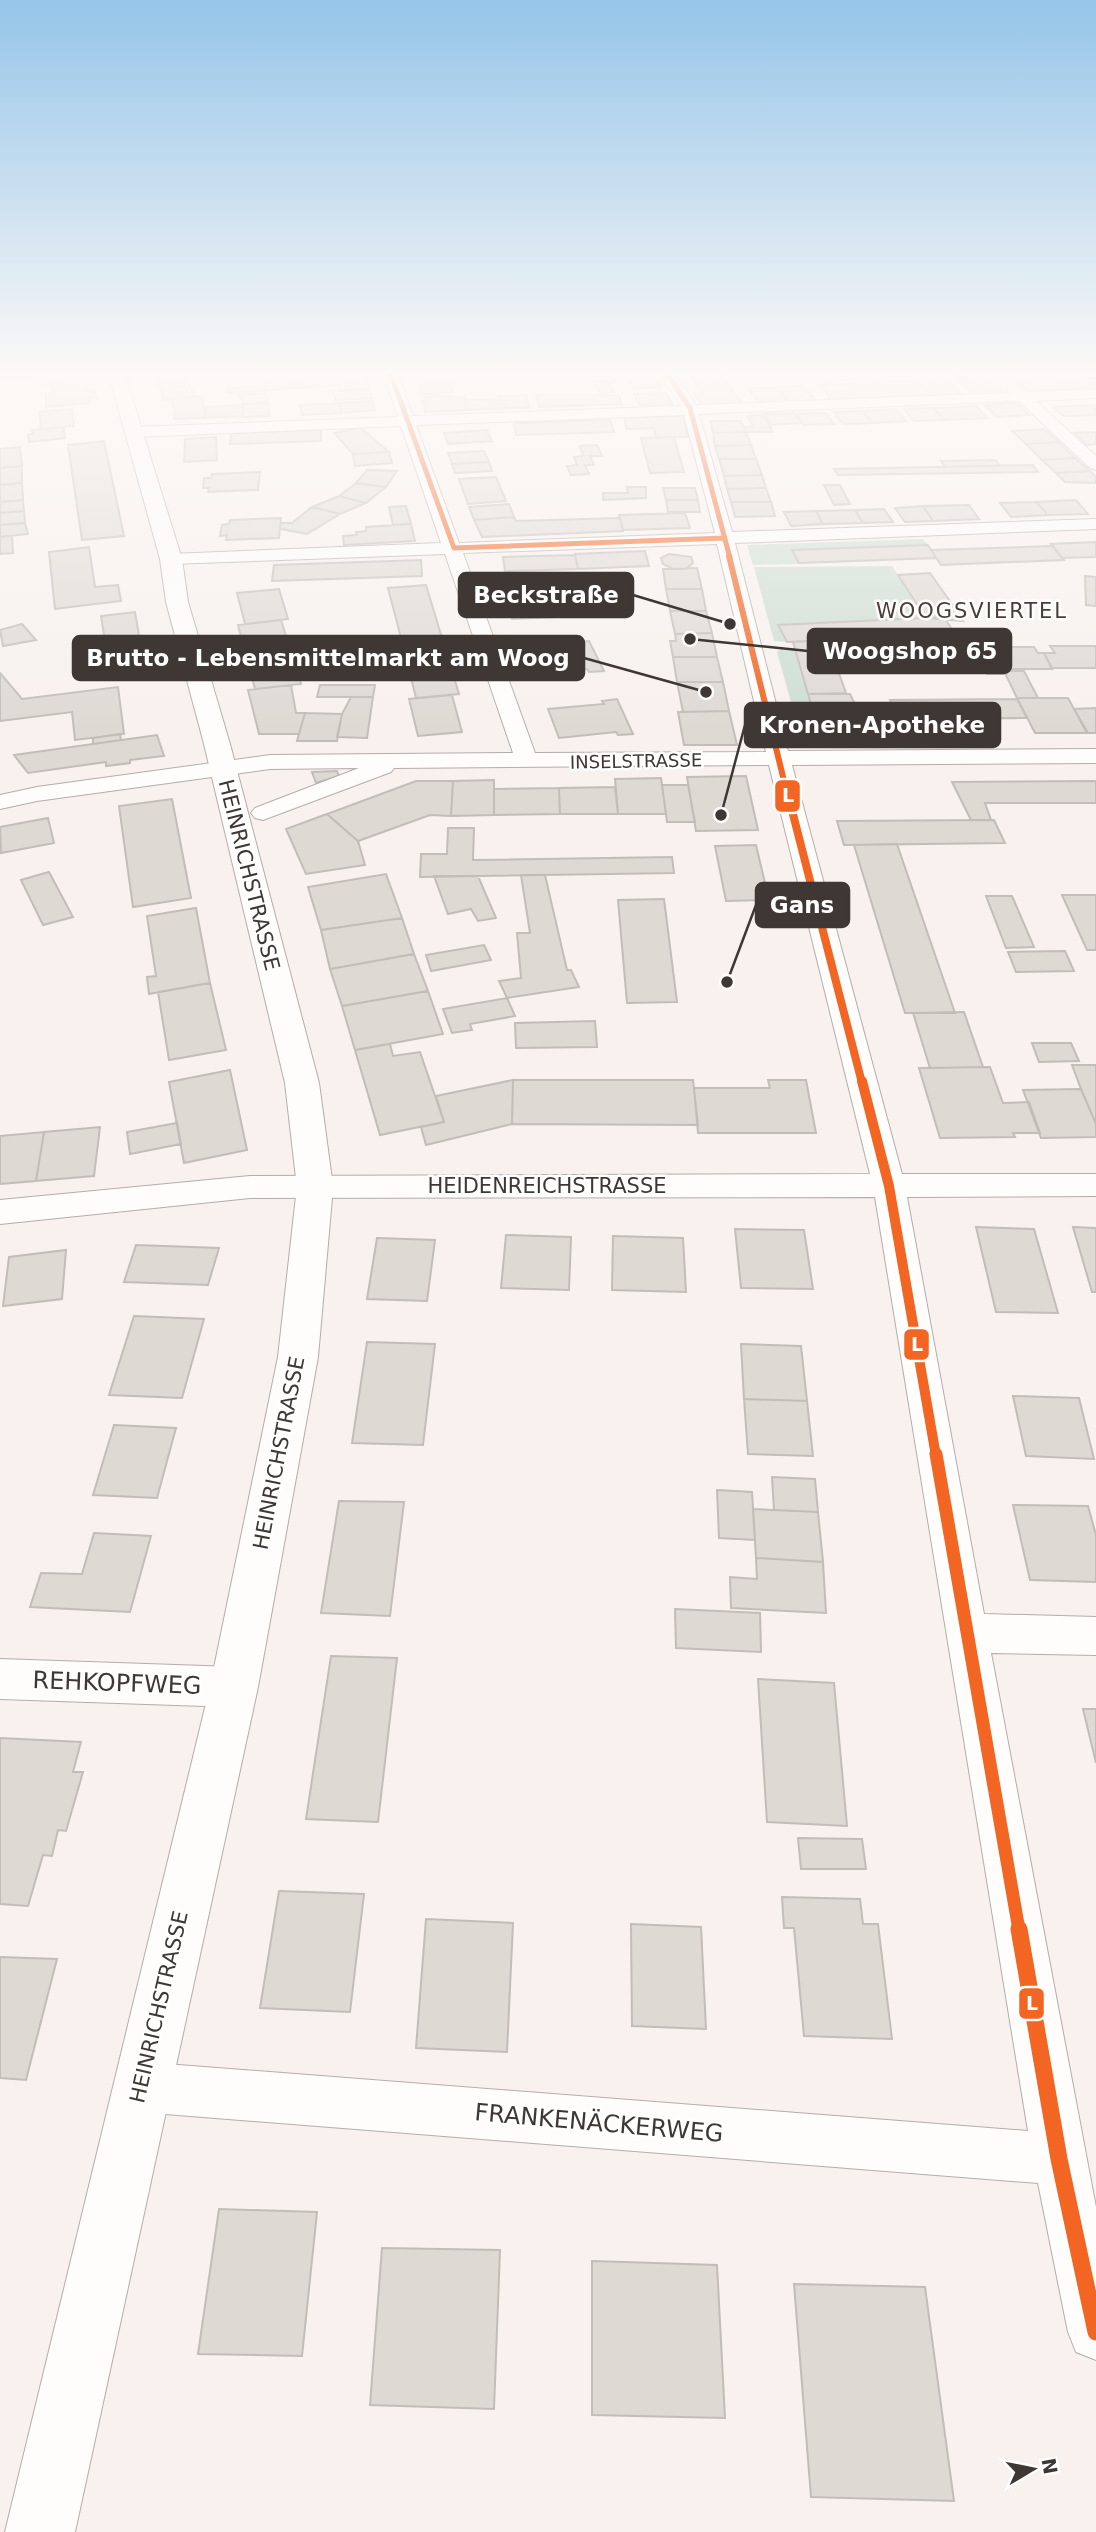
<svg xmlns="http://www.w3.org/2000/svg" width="1096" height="2532" font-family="'DejaVu Sans',sans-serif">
	<rect width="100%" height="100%" fill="#f8f1ee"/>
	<path fill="#cdded2" d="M923,539L928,545L793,550L799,564L753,565L747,545Z
		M892,566L926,618L779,625L787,642L774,641L754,567Z
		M783,648H795L818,727H798L777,652Z"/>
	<path fill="#dfd9d4" stroke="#c2bdb8" stroke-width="2" d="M0,375H48L0,379Z
		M155,375H186L190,385L160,388Z
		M365,375L369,389L341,391L338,385L268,390L265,381Z
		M415,375H445L453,393L422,394Z
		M628,375H654L657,379L603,382L600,377Z
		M956,375H982L971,376L975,380L989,379L1002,390L971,392L960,381H968Z
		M722,376L743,404L703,406L694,394L702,393L691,377Z
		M87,377L88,392H95L96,398H90V403L46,407V394H52V386L45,387V380Z
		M1096,378V388L1058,389L1059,391H1027L1017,381Z
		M657,379L662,387L634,389L629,380Z
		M608,381L614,392L600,393L594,382Z
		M918,381L931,395L831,399L820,385Z
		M949,382L962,395L932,396L920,383Z
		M190,385L194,397L163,400L160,388Z
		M266,386L268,390L228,393V388Z
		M804,386L815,400L788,402L777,387Z
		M777,387L788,402L759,403L749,389Z
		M369,389L372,398L335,400L333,391Z
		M265,393L268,403L243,404L239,395Z
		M666,393L672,404L639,405L634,394Z
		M526,395L530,408H507L498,396Z
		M536,395H618L622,404L539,407Z
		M202,396L205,418L174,419L175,410L171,399Z
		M442,396L464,397L466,410L425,412L422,401H427L424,397Z
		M500,399L507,408L466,410L465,400Z
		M372,401L375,410L342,413L339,403Z
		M268,403L269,416L243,417V404Z
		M339,403L342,413L302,415L300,405Z
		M1016,403L1029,415L997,417L985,405Z
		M243,405V416L205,418L206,407Z
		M1096,405V415L1063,416L1053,407Z
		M976,406L987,418L944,420L934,408Z
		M933,408L944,420L914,421L904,409Z
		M72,409L74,426L41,429L39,412Z
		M895,409L906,421L872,423L863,411Z
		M863,411L872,423L843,424L833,412Z
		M794,413L801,423L771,425L764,414Z
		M826,413L834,424L803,425L795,414Z
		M763,415L773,432H746L744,427L753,426L747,416Z
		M683,416L688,437H656L654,428L626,429L625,418Z
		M610,420L614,432L516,435L514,423Z
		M710,421H741L746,432L713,433Z
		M63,427L65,438L29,442L28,434H33L32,430Z
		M360,428L389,452L353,454L334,433Z
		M1044,429L1059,442L1026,444L1012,431Z
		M321,430V441L230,444L231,433Z
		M487,430L492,441L448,444L444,433Z
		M746,432L751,445L715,446L713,433Z
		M1096,432V444L1087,445L1074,433Z
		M216,437L217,460L184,462L185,439Z
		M674,437L684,472L650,473L641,438Z
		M104,441L124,536L82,540L68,445Z
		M1059,442L1075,458L1042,460L1026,444Z
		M597,445L602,456H590L594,465H585L589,474L571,475L567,466L577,465L574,457L584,456L579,446Z
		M751,445L756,459H719L715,446Z
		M20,447L22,466L0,468V449Z
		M484,451L489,462L452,464L448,453Z
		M389,452L392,463L355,466L353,454Z
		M1075,458L1090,471L1056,473L1042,460Z
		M719,459H756L762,475L724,476Z
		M996,460L1000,466L945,467L941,461Z
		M489,462L492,471L455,473L452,464Z
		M1033,465L1038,472L838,475L834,469Z
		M22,466V483L0,485V468Z
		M367,470L397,471L386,487L356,483Z
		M1090,471L1096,477V483L1065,482L1056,473Z
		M260,472L258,490L208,492L209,488H203L204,478H211L212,474Z
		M762,475L766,488L727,489L724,476Z
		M496,477L506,501L468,504L459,479Z
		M22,483L23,500L0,502V485Z
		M356,483L386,487L366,503L339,496Z
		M824,485H840L850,504L834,505Z
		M627,487H646V498L603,500V493H628Z
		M663,488H695L698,500H666Z
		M766,488L771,502H731L727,489Z
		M339,496L366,503L340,514L312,507Z
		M23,500L24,511L0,513V502Z
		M666,500H698L700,512H668Z
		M1076,500L1088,514L1048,515L1036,502Z
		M731,502H771L775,516L735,517Z
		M1036,502L1048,515L1011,517L1000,503Z
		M509,504L514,517L474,520L469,507Z
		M969,505L979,519L933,521L923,506Z
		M406,506L411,524L393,525L389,507Z
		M923,506L933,521L905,522L895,508Z
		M312,507L340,514L307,534L280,529L281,523H292Z
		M884,509L893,522L863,523L855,510Z
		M855,510L863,523L823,524L816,511Z
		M24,511L25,523L0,525V513Z
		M816,511L823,524L791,526L784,512Z
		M685,513L690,528L623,530L619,515Z
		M514,517L516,521L620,518L623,531L482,537L474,520Z
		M281,518L279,538L226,540L227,535L220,536L222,525L229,524L230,520Z
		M25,523L28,534L0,537V525Z
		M411,524L415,541L344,545L343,536L357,535L356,532L366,531V527Z
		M12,536L13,553L0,554V537Z
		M1096,542V557L1062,558L1051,544Z
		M928,545L936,558L799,563L792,550Z
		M1053,546L1064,560L941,565L931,550Z
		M89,547L95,587L118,585L121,601L55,609L49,552Z
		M645,551L649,566L578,569L575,554Z
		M669,554L691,557L693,563L686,569H673L663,564L661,558Z
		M575,555L578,569L505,571L503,557Z
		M421,560L422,576L272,581L274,565Z
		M697,568L702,589H666L663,569Z
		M930,573L952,604L963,621L926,618L898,575Z
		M1085,576L1096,577V606L1086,605Z
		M426,585L442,638L402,642L388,588Z
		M279,589L288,619L245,624L237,593Z
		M566,589L578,616L512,619L504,596Z
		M666,589H702L706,611H670Z
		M670,611H706L712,633L675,634Z
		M135,612L145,670L110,674L101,616Z
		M944,617L955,634L787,642L778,625Z
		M281,620L301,684L255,689L238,625Z
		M22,624L36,640L3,646L0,630Z
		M712,633L717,657H673L670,641H676L675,634Z
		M442,638L459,694L416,698L402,642Z
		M970,639H992L1008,668H1003L1006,674H987Z
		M589,641L604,671L589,672L587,669L534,674L524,649Z
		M811,641L814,648H830L846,693L808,694L793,642Z
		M1050,646H1096V668H1052L1044,653H1055Z
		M1002,647H1034L1038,653H1044L1052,669H1008L1000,653H1005Z
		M673,657H717L723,682H677Z
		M1004,671H1024L1038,698H1017Z
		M0,673L22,699L118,687L124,734L75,740L72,712L0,721Z
		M677,682H723L729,711L683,712Z
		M291,685L296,713H305L299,734H259L248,690Z
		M320,685H375L373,697H317Z
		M808,694H850L860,714L814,715Z
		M452,695L462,732L418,736L409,699Z
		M351,697H373L367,738L337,737L342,714Z
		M1068,698L1087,733H1035L1017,698Z
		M617,699L633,734L618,735L616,732L559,738L548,709L604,704L602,701Z
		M1017,699L1027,718L898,719L890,700Z
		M1096,708V733H1088L1074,709Z
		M729,711L737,745H684L678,712Z
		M305,713L342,714L337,741H297Z
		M120,734L121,740L93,744V738Z
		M157,735L164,756L130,760V763L106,766V762L28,773L14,755Z
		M337,771L339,776L316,783L312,772Z
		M746,776L758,830L696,831L687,777Z
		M661,778L666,814H618L615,779Z
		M494,780V815L451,816L453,781Z
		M416,781H453L451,816L430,815L358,841L327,814Z
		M1096,781V803H985L991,820H971L952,782Z
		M662,785H688L695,822H667Z
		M615,787L618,814H560L559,788Z
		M559,788L560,814L494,815V789Z
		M172,799L191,898L133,907L119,806Z
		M327,814L358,841L365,865L306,874L286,829Z
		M48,818L54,843L1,853L0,827Z
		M994,820L1005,843L844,845L837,821Z
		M448,828H474L473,860L672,857L674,873L420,877L421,854H447Z
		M897,844L955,1013H905L854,845Z
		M756,845L769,900L726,901L715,846Z
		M49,872L73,917L43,925L21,880Z
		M386,874L402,918L321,930L308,887Z
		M521,875H545L567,970H571L579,987L507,998L499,981L521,978L517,933H530Z
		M434,876H478L496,918L478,921L471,909L448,914Z
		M1062,895H1096V950H1087Z
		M986,896H1012L1034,947L1006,948Z
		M664,899L677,1002L627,1003L618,900Z
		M196,908L210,983L149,994L147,977L156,976L147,916Z
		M402,918L414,954L330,969L321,930Z
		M484,945L491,960L431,971L426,955Z
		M1065,951L1074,971L1016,972L1008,952Z
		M414,954L428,991L342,1006L330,969Z
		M210,983L226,1050L169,1060L158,992Z
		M428,991L443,1034L355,1050L342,1006Z
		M507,998L515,1016L470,1024L472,1030L452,1033L443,1009Z
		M964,1012L983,1067L930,1068L913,1013Z
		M595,1021L597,1047L516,1048L515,1023Z
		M1032,1043H1071L1079,1061L1039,1062Z
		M390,1044L393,1056L420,1052L444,1122L380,1135L355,1050Z
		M1072,1065H1096V1124L1081,1089Z
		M990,1067L1003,1103L1029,1102L1040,1133H1013L1015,1137L940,1138L919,1068Z
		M230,1070L247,1150L184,1163L169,1082Z
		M513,1080L512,1124L426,1145L421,1127L444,1122L436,1096Z
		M513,1080H693L698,1125L512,1124Z
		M768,1080H806L816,1133H698L694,1088H770Z
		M1081,1089L1096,1124V1137L1041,1138L1023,1090Z
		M177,1123L181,1144L130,1154L127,1132Z
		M100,1127L94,1176L36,1181L44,1132Z
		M44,1132L36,1181L0,1184V1136Z
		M976,1227L1034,1229L1058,1313L996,1312Z
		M1073,1227L1096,1228V1292H1092Z
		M735,1229L804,1230L813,1289L741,1288Z
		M506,1235L571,1237L569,1290L501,1288Z
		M613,1236L683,1238L686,1292L612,1290Z
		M377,1238L435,1240L427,1301L367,1299Z
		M136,1245L219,1248L208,1285L124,1282Z
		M66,1250L62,1299L3,1306L9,1257Z
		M134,1316L204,1319L182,1398L109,1395Z
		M367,1342L435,1344L423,1445L352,1443Z
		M741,1344L801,1346L807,1401L744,1399Z
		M1013,1396L1079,1398L1094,1459L1026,1456Z
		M744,1399L807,1401L813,1456L748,1454Z
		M114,1425L176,1428L157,1498L93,1495Z
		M772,1477L815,1479L818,1512L774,1510Z
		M717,1490L752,1492L755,1540L719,1538Z
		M339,1501L404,1502L390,1616L321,1613Z
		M1013,1505L1088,1506L1096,1535V1582L1030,1580Z
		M753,1509L818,1512L823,1562L756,1558Z
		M94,1533L151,1536L130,1612L30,1607L41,1573L82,1574Z
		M756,1558L823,1562L826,1613L731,1608L730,1577L757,1579Z
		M675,1609L760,1613L761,1652L676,1648Z
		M331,1656L397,1658L378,1822L306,1819Z
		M758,1679L834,1683L847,1826L767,1822Z
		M1083,1709H1096V1763Z
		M0,1738L81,1742L73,1772H83L66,1831L58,1830L52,1856L43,1855L28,1906L0,1904Z
		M798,1838L862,1839L866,1869H801Z
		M279,1891L364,1894L350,2012L260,2008Z
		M782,1897L860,1899L863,1924H878L892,2039L804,2036L794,1928H784Z
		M426,1919L513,1923L507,2052L416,2048Z
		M631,1924L701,1927L706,2029L632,2026Z
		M0,1957L57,1959L26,2080L0,2078Z
		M219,2209L317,2212L302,2356L198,2354Z
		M382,2248L500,2250L494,2409L370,2405Z
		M592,2261L717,2265L725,2418L592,2415Z
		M794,2284L925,2287L954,2501L811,2497Z"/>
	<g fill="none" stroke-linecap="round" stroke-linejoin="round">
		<defs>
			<path id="street" d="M384,375H398L413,416L681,406L661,375H675L696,405L1010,393L1006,388L1013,384L1026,392L1096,390V398L1036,401L1096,456V470L1090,468L1019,401L699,414L732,532L1096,519V529L735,543L788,751L1096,749V763L792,765L902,1174H1096V1196L907,1197L984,1614L1096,1617V1655L991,1653L1096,2207V2360L1076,2352L1068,2332L1038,2183L140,2112L122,2105L115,2087L122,2069L140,2062L1028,2131L875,1197L250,1198L0,1224V1200L250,1176L870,1174L769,765L394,768L391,772L263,820L255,818L251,813L255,808L359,768L270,769L37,801L0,809V795L37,787L270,755L513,753L445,554L171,564L162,559L171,554L441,543L401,426L134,437L126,432L134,427L398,417ZM684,415L715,533L459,543L416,425ZM717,544L766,752L535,753L463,553Z
				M0,1659L234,1667L249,1673L255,1687L249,1701L234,1707L0,1699Z"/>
			<path id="secondary" d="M109,375H125L182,559L188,602L230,744L319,1083L333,1187L318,1357L258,1687L75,2532H5L210,1687L278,1357L297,1187L285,1083L204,744L166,602L160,559Z"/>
		</defs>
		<use href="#street" stroke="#b4adaa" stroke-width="2"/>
		<use href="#secondary" stroke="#b4adaa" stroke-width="2"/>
		<use href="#street" fill="#fefdfc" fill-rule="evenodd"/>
		<use href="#secondary" fill="#fefdfc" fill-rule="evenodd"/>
		<defs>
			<path id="bus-1-far5" d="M391,375L454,548L725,538
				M668,375L690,408L730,558"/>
			<path id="bus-1-far4" d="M729,556L786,789"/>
			<path id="bus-1-far3" d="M786,787L862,1083"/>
			<path id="bus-1-far2" d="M862,1081L889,1186L936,1456"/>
			<path id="bus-1-far1" d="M936,1454L1019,1930"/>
			<path id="bus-1" d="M1019,1929L1059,2159L1096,2332"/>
		</defs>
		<use href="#bus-1-far5" stroke="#fff" stroke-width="8"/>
		<use href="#bus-1-far4" stroke="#fff" stroke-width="10"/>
		<use href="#bus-1-far3" stroke="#fff" stroke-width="12"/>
		<use href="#bus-1-far2" stroke="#fff" stroke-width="16"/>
		<use href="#bus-1-far1" stroke="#fff" stroke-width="18"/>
		<use href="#bus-1" stroke="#fff" stroke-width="22"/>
		<use href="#bus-1-far5" stroke="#f26522" stroke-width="5"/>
		<use href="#bus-1-far4" stroke="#f26522" stroke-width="6"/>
		<use href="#bus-1-far3" stroke="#f26522" stroke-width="8"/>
		<use href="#bus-1-far2" stroke="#f26522" stroke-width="10"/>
		<use href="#bus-1-far1" stroke="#f26522" stroke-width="13"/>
		<use href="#bus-1" stroke="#f26522" stroke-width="17"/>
	</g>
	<linearGradient id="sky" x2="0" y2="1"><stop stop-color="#95c5e8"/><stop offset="0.51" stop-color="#fcf9f7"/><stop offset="1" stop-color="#fcf9f7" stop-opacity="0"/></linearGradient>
	<rect width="1096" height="729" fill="url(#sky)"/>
	<g text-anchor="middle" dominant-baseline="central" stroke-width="5" stroke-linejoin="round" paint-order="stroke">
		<g font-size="18" fill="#3f3733" stroke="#fff">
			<text transform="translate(636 761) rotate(-1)">INSELSTRASSE</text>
		</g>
		<g font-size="21" letter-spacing="2" fill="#4d3c35" stroke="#fff">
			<text x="972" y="611">WOOGSVIERTEL</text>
		</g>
		<g font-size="21" fill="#3f3733" stroke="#fff">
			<text transform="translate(249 875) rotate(76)">HEINRICHSTRASSE</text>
			<text x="547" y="1186">HEIDENREICHSTRASSE</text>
			<text transform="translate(279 1453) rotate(-79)">HEINRICHSTRASSE</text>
			<text transform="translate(159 2007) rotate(-77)">HEINRICHSTRASSE</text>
		</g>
		<g font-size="24" fill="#3f3733" stroke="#fff">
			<text transform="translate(117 1683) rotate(2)">REHKOPFWEG</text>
			<text transform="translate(599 2123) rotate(5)">FRANKENÄCKERWEG</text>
		</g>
	</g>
	<path fill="none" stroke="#3f3733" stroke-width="2.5" d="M730 624L633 595M690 639L808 651M706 692L584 658M721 815L745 725M727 982L756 905"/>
	<g fill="#3f3733" stroke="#fff" stroke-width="2.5">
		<circle cx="730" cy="624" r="7"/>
		<circle cx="690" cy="639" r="7"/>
		<circle cx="706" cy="692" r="7"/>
		<circle cx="721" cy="815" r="7"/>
		<circle cx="727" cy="982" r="7"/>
	</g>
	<g fill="#3f3733" stroke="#3f3733" stroke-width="2.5">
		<rect x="459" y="573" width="174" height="44" rx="7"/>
		<rect x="808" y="629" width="203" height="44" rx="7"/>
		<rect x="73" y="636" width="511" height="44" rx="7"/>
		<rect x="745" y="703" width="255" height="44" rx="7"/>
		<rect x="756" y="883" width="93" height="44" rx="7"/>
	</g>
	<g font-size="23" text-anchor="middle" font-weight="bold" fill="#fff">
		<text x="546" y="603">Beckstraße</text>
		<text x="910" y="659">Woogshop 65</text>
		<text x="328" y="666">Brutto - Lebensmittelmarkt am Woog</text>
		<text x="872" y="733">Kronen-Apotheke</text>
		<text x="802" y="913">Gans</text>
	</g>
	<g stroke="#fff" stroke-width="2.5">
		<rect x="774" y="779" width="27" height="34" rx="7" fill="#f26522"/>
		<rect x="903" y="1328" width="27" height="33" rx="7" fill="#f26522"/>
		<rect x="1018" y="1987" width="27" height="33" rx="7" fill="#f26522"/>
	</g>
	<g font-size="19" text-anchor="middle" font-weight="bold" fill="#fff">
		<text x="788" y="802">L</text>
		<text x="917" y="1351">L</text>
		<text x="1032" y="2010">L</text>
	</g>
	<g transform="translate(1033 2469) rotate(80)" stroke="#ffffff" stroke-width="5" paint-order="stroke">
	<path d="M0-5L12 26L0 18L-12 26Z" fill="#3f3733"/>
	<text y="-10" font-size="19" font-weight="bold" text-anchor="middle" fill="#3f3733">N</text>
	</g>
</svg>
